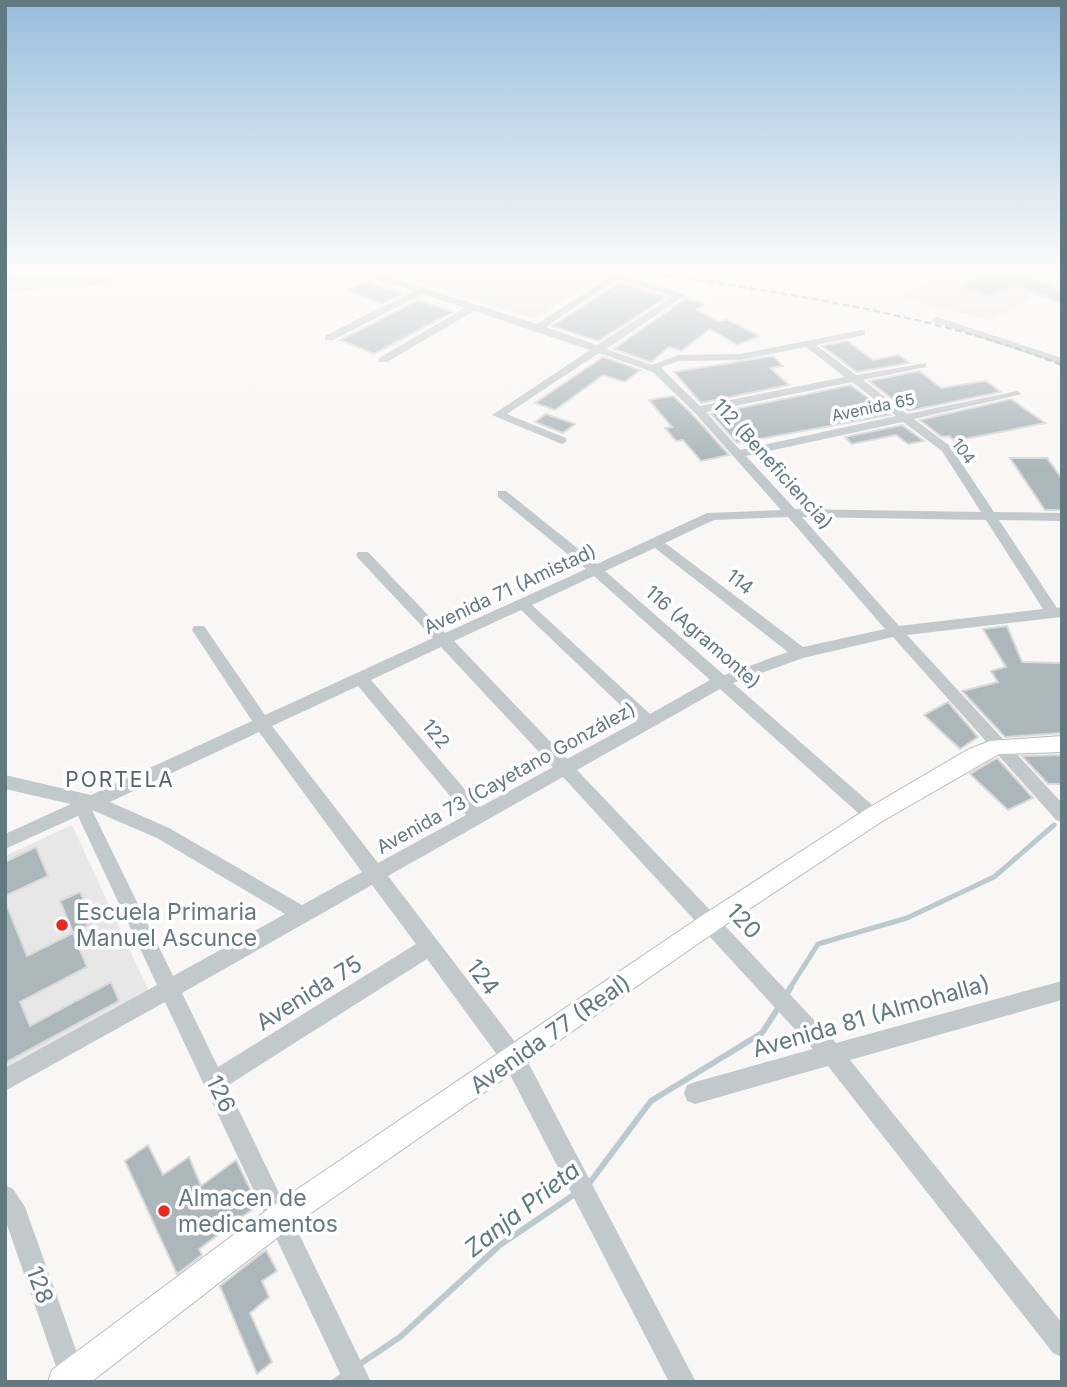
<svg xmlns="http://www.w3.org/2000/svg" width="1067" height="1387" font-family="Inter,sans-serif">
	<rect width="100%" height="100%" fill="#f8f7f5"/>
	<path fill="#e6e7e6" d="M388,273H608L534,319Z
		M950,273H1008L1052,289L990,320L909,300L902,295Z
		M72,825L150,994L5,1074V856Z"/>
	<path fill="#dbe0d5" d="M5,273H136L98,285L5,292Z"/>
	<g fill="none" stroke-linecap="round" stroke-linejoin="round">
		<path stroke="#bbcbcd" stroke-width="5" d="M790,988L818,944L907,918L994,877L1054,825"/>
		<path stroke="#bbcbcd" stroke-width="6" d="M786,995L791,987
			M588,1185L651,1101L762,1033L780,1005
			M357,1366L400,1337L500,1245L575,1194
			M334,1382L344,1375"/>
	</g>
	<path fill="#abb7ba" stroke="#d9d9d7" stroke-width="2" d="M985,273H1022L1062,290V303L1014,285L990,297L961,286Z
		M365,282L390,290L402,294L383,304L346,290Z
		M619,283L667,297L598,341L552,326Z
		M685,299L705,304L696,310L719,322L726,319L760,336L737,345L710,329L681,351L669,347L651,362L614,349Z
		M418,300L453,312L374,354L340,340Z
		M847,341L873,360L899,355L909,363L857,372L822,346Z
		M773,356L783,366L770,368L789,385L701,403L674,372Z
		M603,357L640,370L625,382L603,375L555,410L535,403Z
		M919,371L941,388L986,381L1001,392L908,411L869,381Z
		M851,385L890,415L737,443L711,414Z
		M673,396L692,414L729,455L701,461L683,440L676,441L665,428L672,427L649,400Z
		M1011,399L1045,423L955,441L949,436L942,437L920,420Z
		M546,414L575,424L563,433L535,422Z
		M902,425L924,441L908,444L896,435L852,444L845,437Z
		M1010,458H1047L1062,479V510H1045Z
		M1007,626L1022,662L1062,663V733L1005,737L962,691L998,682L991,671L1006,667L983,629Z
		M948,702L978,737L960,749L924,715Z
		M1062,755V784H1048L1022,756Z
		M997,758L1033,798L1008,810L970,774Z
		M36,847L48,876L5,896V862Z
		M80,892L93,922L73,933L60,901Z
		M5,901L27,956L73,933L87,967L20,1002L30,1026L111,982L119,1001L5,1063Z
		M148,1145L163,1175L189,1157L201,1186L236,1160L258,1205L199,1249L202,1255L177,1274L125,1161Z
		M266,1250L277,1271L262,1281L269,1297L250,1313L272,1362L257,1374L220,1286Z"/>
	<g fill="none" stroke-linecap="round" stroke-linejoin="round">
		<defs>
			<path id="major" d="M1024,273H1040L1062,281V288Z
				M1062,736V752L999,754L881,822L719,929L291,1227L91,1382H48L52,1370L271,1207L703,915L865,810L969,749L990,741Z"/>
		</defs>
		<use href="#major" stroke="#b6bcbf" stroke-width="2"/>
		<path fill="#c2c9cb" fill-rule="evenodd" d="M362,273H376L537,324L616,273L686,295L606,349L652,365L678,355L740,354L861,330L865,331V335L816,345L856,375L926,363V367L863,380L907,414L1017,391L1022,394L914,419L950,446L994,512L1062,513V521L999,520L1057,608L1062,607V617L907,635L1062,803V822L1056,820L893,637L803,658L733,683L879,811L882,816L879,821L873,823L867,821L720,689L577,770L836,1043L1062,981V1000L850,1060L1062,1323V1357L1053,1353L828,1066L695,1104L687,1101L684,1093L687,1085L695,1082L813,1049L563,777L388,876L522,1051L696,1382H669L506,1067L427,959L227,1086L371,1382H344L165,1002L5,1091V1068L157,985L78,816L5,849V834L71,804L5,789V775L91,795L252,721L192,630L194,626H204L265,715L433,638L358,558L356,555L358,552H368L445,633L586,569L498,497V491H506L597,564L707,513L781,510L694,412L653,372L599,353L507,414L566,438V442L562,444L492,415L590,350L474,311L387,362H379V358L465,308L423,294L333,340H325V336L414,291ZM617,279L673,296L597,345L546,327ZM806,347L845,377L700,406L662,369V367L679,361L740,360ZM852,382L896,416L740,450L706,412ZM903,422L942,451L981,512L795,509L746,456ZM788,517L885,629L803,647L665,543L714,520ZM802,517L986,520L1043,609L899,626ZM655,548L788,652L724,675L605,571ZM594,576L710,680L650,714L532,605ZM521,610L637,721L567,759L454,641ZM441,647L553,767L480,807L371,680ZM358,686L466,815L378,863L272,726ZM259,732L362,872L302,905L169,828L110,802ZM92,810L157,838L285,914L173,976ZM372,885L416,944L218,1067L182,993Z
			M937,317L1062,358V365L934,322L932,320Z
			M5,1185L13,1189L25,1207L85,1375L82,1382H62L59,1375L5,1219Z"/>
		<use href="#major" fill="#fff" fill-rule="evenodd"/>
		<path stroke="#a1abaf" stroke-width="2.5" stroke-dasharray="7 3.5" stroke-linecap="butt" d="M656,273C794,296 931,313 1062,365"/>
	</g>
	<linearGradient id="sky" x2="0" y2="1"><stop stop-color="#96bddd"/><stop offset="0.58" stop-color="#fcfbfa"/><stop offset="1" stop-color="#fcfbfa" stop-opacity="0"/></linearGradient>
	<rect width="1067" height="467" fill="url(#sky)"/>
	<g fill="#ef261e" stroke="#fff" stroke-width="2.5">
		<circle cx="62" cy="925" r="7"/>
		<circle cx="164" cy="1211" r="7"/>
	</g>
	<g text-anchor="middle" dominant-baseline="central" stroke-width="7" stroke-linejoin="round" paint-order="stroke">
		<g font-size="16" fill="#617a82" stroke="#fff">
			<text transform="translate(873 407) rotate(-12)">Avenida 65</text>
			<text transform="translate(964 451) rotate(53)">104</text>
		</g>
		<g font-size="19" fill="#617a82" stroke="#fff">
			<text transform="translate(773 464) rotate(48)">112 (Beneficiencia)</text>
			<text transform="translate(740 582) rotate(38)">114</text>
			<text transform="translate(510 589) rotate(-25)">Avenida 71 (Amistad)</text>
			<text transform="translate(703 637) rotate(41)">116 (Agramonte)</text>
			<text transform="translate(436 734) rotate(50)">122</text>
			<text transform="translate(506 778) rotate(-29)">Avenida 73 (Cayetano González)</text>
		</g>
		<g font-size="21" letter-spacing="2" fill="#53666c" stroke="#fff">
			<text x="120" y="779">PORTELA</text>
		</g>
		<g font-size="23" fill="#617a82" stroke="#fff" text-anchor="start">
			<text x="76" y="912">Escuela Primaria<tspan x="76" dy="26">Manuel Ascunce</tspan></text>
			<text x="178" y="1198">Almacen de<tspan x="178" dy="26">medicamentos</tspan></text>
		</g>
		<g font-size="23" fill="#617a82" stroke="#fff">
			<text transform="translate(744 921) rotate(47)">120</text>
			<text transform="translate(483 977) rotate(53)">124</text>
			<text transform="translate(309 993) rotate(-32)">Avenida 75</text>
			<text transform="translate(871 1016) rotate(-16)">Avenida 81 (Almohalla)</text>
			<text transform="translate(550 1034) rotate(-35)">Avenida 77 (Real)</text>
			<text transform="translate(221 1094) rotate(64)">126</text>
			<text transform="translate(40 1285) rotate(70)">128</text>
		</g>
		<g font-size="24" font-style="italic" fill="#5b7a7c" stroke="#fff">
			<text transform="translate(522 1209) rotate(-38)">Zanja Prieta</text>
		</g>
	</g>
	<rect width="1067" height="1387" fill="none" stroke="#617a82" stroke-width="14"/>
</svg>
